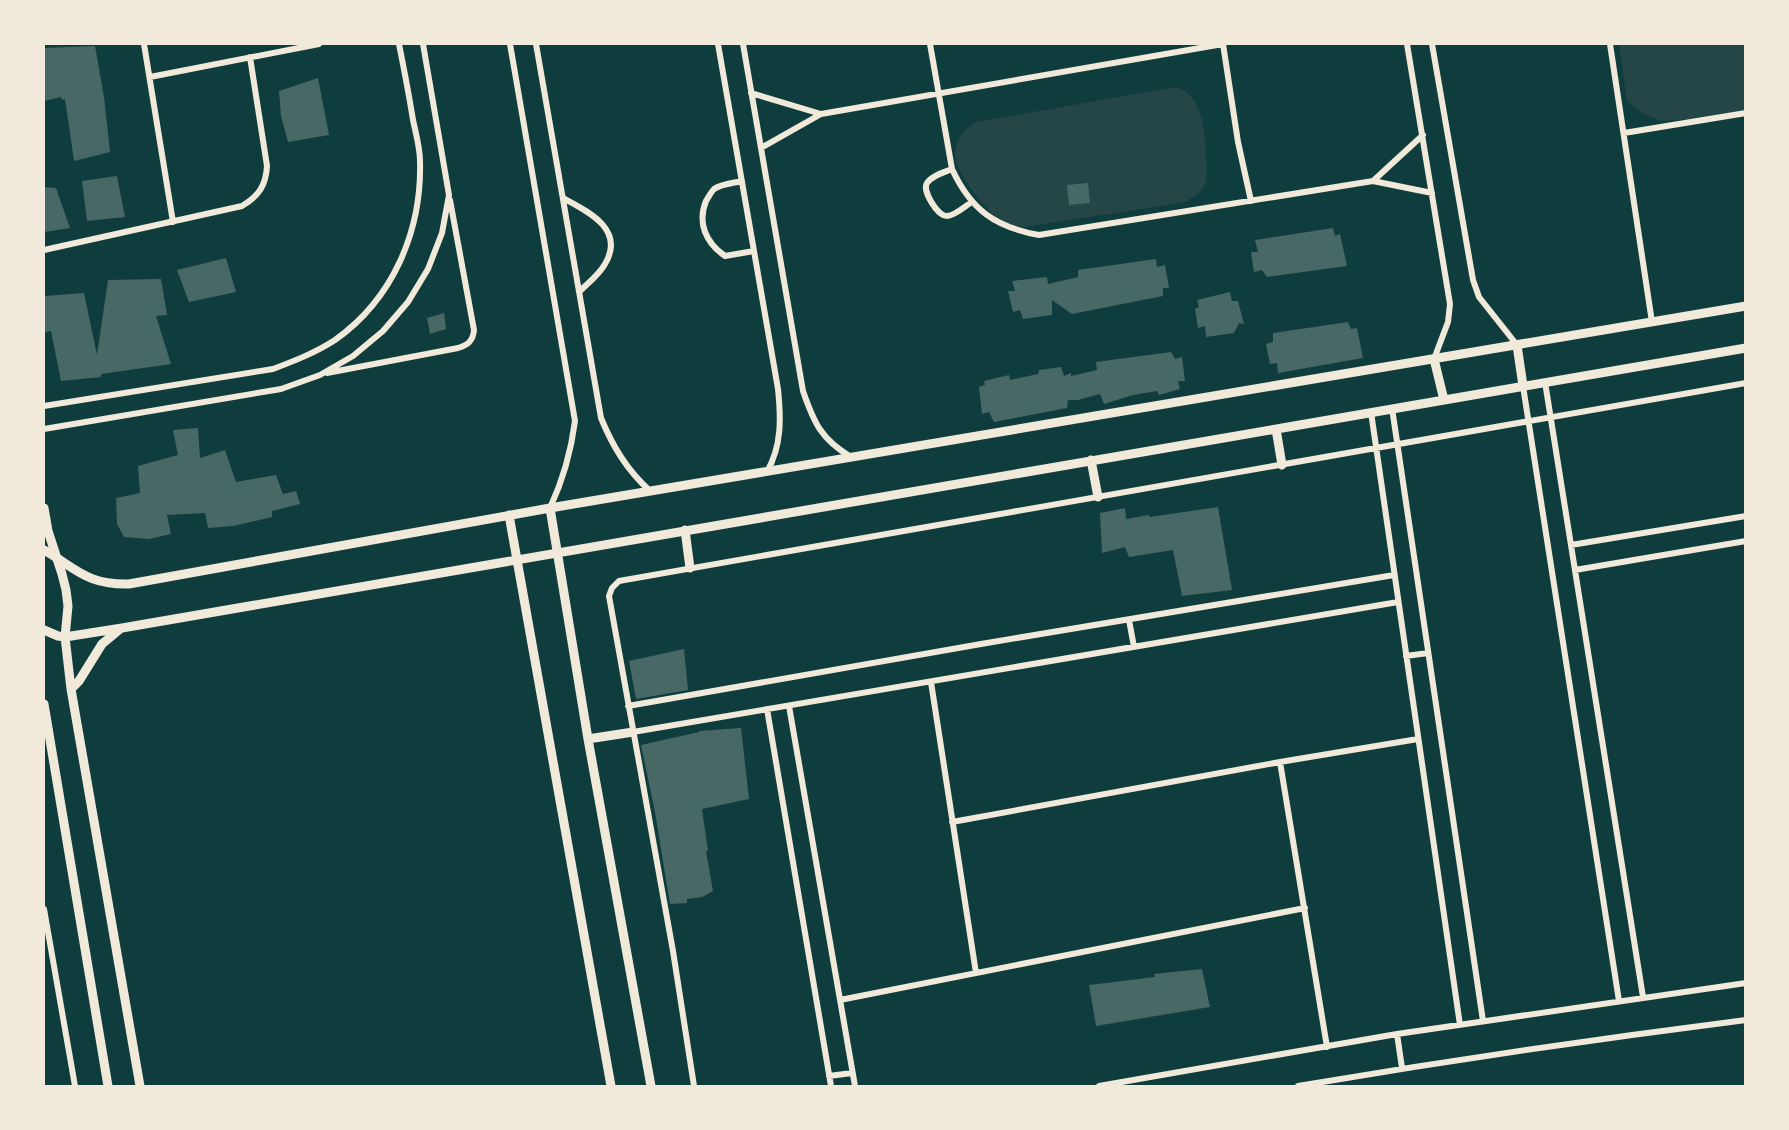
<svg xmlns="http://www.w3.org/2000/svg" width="1789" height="1130" font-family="'Noto Serif',serif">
	<rect width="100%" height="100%" fill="#0f3d3e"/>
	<path fill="#244646" d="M1619,44H1745V113L1714,118L1661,121L1643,113L1627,101Z
		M1177,87C1209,98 1205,149 1207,177C1205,191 1195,197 1182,203L1022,227C1015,225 1007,224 1000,220C986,211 961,178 956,161C951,146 964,129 976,122Z"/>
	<path fill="#486865" d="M95,46L104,97L110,152L74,161L65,99L62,100L61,97L44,101V48Z
		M318,78L329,135L288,142L281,116L279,91Z
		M117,176L125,217L87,221L82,181Z
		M1088,183L1090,203L1069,205L1067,185Z
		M44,187L56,188L70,228L44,232Z
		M1333,228L1335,236L1340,234L1347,266L1267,277L1262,270L1254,272L1251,252H1258L1255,240Z
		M226,258L236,292L189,302L177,270Z
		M1156,259L1157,267L1165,265L1169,288H1163V296L1072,314L1052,300V315L1023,319L1020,310L1013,312L1008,291H1015L1012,281L1047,277L1048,284L1078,277V270Z
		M161,279L167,315L156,316L171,364L101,374V377L61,381L51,331L45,332L44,296L84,293L97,355L108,280Z
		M1230,292L1232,301H1238L1244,324L1239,323L1234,333L1206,337L1205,326L1198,328L1195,309L1199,307L1197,300Z
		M444,313L446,329L430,334L427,318Z
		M1348,322L1351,329L1357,328L1363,358L1278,373L1277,363L1270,364L1266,344L1273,342V333Z
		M1171,352L1175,359L1182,357L1185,381H1178L1180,389L1159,395L1157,391L1133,395L1104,404L1100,394L1078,400H1068L1067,408L994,422L989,412L982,414L979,387L985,385L984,381L1009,375L1010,380L1038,374L1039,370L1061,367L1064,376L1071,373V376L1097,370L1096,362Z
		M198,428L200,458L225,450L236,482L276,475L283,494L296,491L300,504L272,511V517L233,526L208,528L205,513L167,515L171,534L149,539L124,537L117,524L116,498L140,493L138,466L178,455L173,430Z
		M1218,507L1232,590L1182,596L1173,550L1129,557L1125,547L1102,553L1100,513L1125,508L1126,519L1149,515L1150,517Z
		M684,649L688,690L636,699L629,661Z
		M741,728L749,799L702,809L708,851H706L713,891L702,897L687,899V903L670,904L655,812L641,745L699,732V731Z
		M1202,969L1210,1007L1096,1026L1089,985L1155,977L1154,974Z"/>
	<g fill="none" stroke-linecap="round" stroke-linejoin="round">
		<path stroke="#f1e9da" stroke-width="6" d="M144,44L173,222
			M510,44L575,421C571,452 563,480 550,508
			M536,44L601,418C613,447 627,470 650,491
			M718,44L778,389C781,418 782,445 767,472
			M743,44L803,391C814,423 821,439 851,457
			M930,44L952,169C971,210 995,227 1039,235L1373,181L1432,193
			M1223,44L1238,142L1251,201
			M1407,44L1450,304L1448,322L1434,359
			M1432,44L1473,280L1479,297L1517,345
			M1610,44L1652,322
			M150,77L319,44
			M751,93L821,114
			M1624,133L1746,113
			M761,148L821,114L1223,44
			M952,169C945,172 931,176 927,183C922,190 937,216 947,216C955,216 965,206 972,202
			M742,181C734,183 721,184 714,189C711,192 708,198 706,201C697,223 706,243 725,256L754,251
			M1373,181L1423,135
			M563,198C587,211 626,229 605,264C599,275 588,283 579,292
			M44,250L242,206C259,196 266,185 267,166L250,57
			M327,373L458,348C468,345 473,341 474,330L450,200
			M1545,382L1643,997
			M1523,386L1619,1001
			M44,406L273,369C294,361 315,353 335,340C393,299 422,231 420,161C420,148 416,134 413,120C409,95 404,69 399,44
			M1392,408L1483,1021
			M1371,412L1460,1025
			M44,429L281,389L320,375L353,356L383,331L408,302L428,269L442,233L449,195L423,44
			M1571,545L1746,516
			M1575,570L1746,541
			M1129,620L1134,647
			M1406,656L1428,653
			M931,682L976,973
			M628,706L981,644L1394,575
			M789,706L855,1086
			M767,709L831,1086
			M633,732L1398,602
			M1280,762L1327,1047
			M952,822L1280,762L1418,739
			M44,909L75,1086
			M840,1000L1305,908
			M1397,1034L1402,1068
			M829,1076L852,1073
			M694,1086L673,951L609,596L612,588L619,581L1746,383
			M1099,1086L1397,1034L1746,983
			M1298,1086C1446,1061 1596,1039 1746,1020"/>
		<path stroke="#f1e9da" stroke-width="9" d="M1517,345L1523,386
			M1434,359L1444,400
			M1276,429L1282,465
			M1091,460L1098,497
			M44,508L48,531L62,574L66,590L68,606L65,637L71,689L140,1086
			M550,508L588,739L651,1086
			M509,515L611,1086
			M685,530L690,568
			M44,550C77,569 87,585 129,584L550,508L1746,306
			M44,630L58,636L65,637L122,628L1746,348
			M71,689L79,681L102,644L120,629
			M44,704L108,1086
			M588,739L633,732"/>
	</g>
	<rect width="1789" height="1130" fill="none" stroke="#f1e9da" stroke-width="90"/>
</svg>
